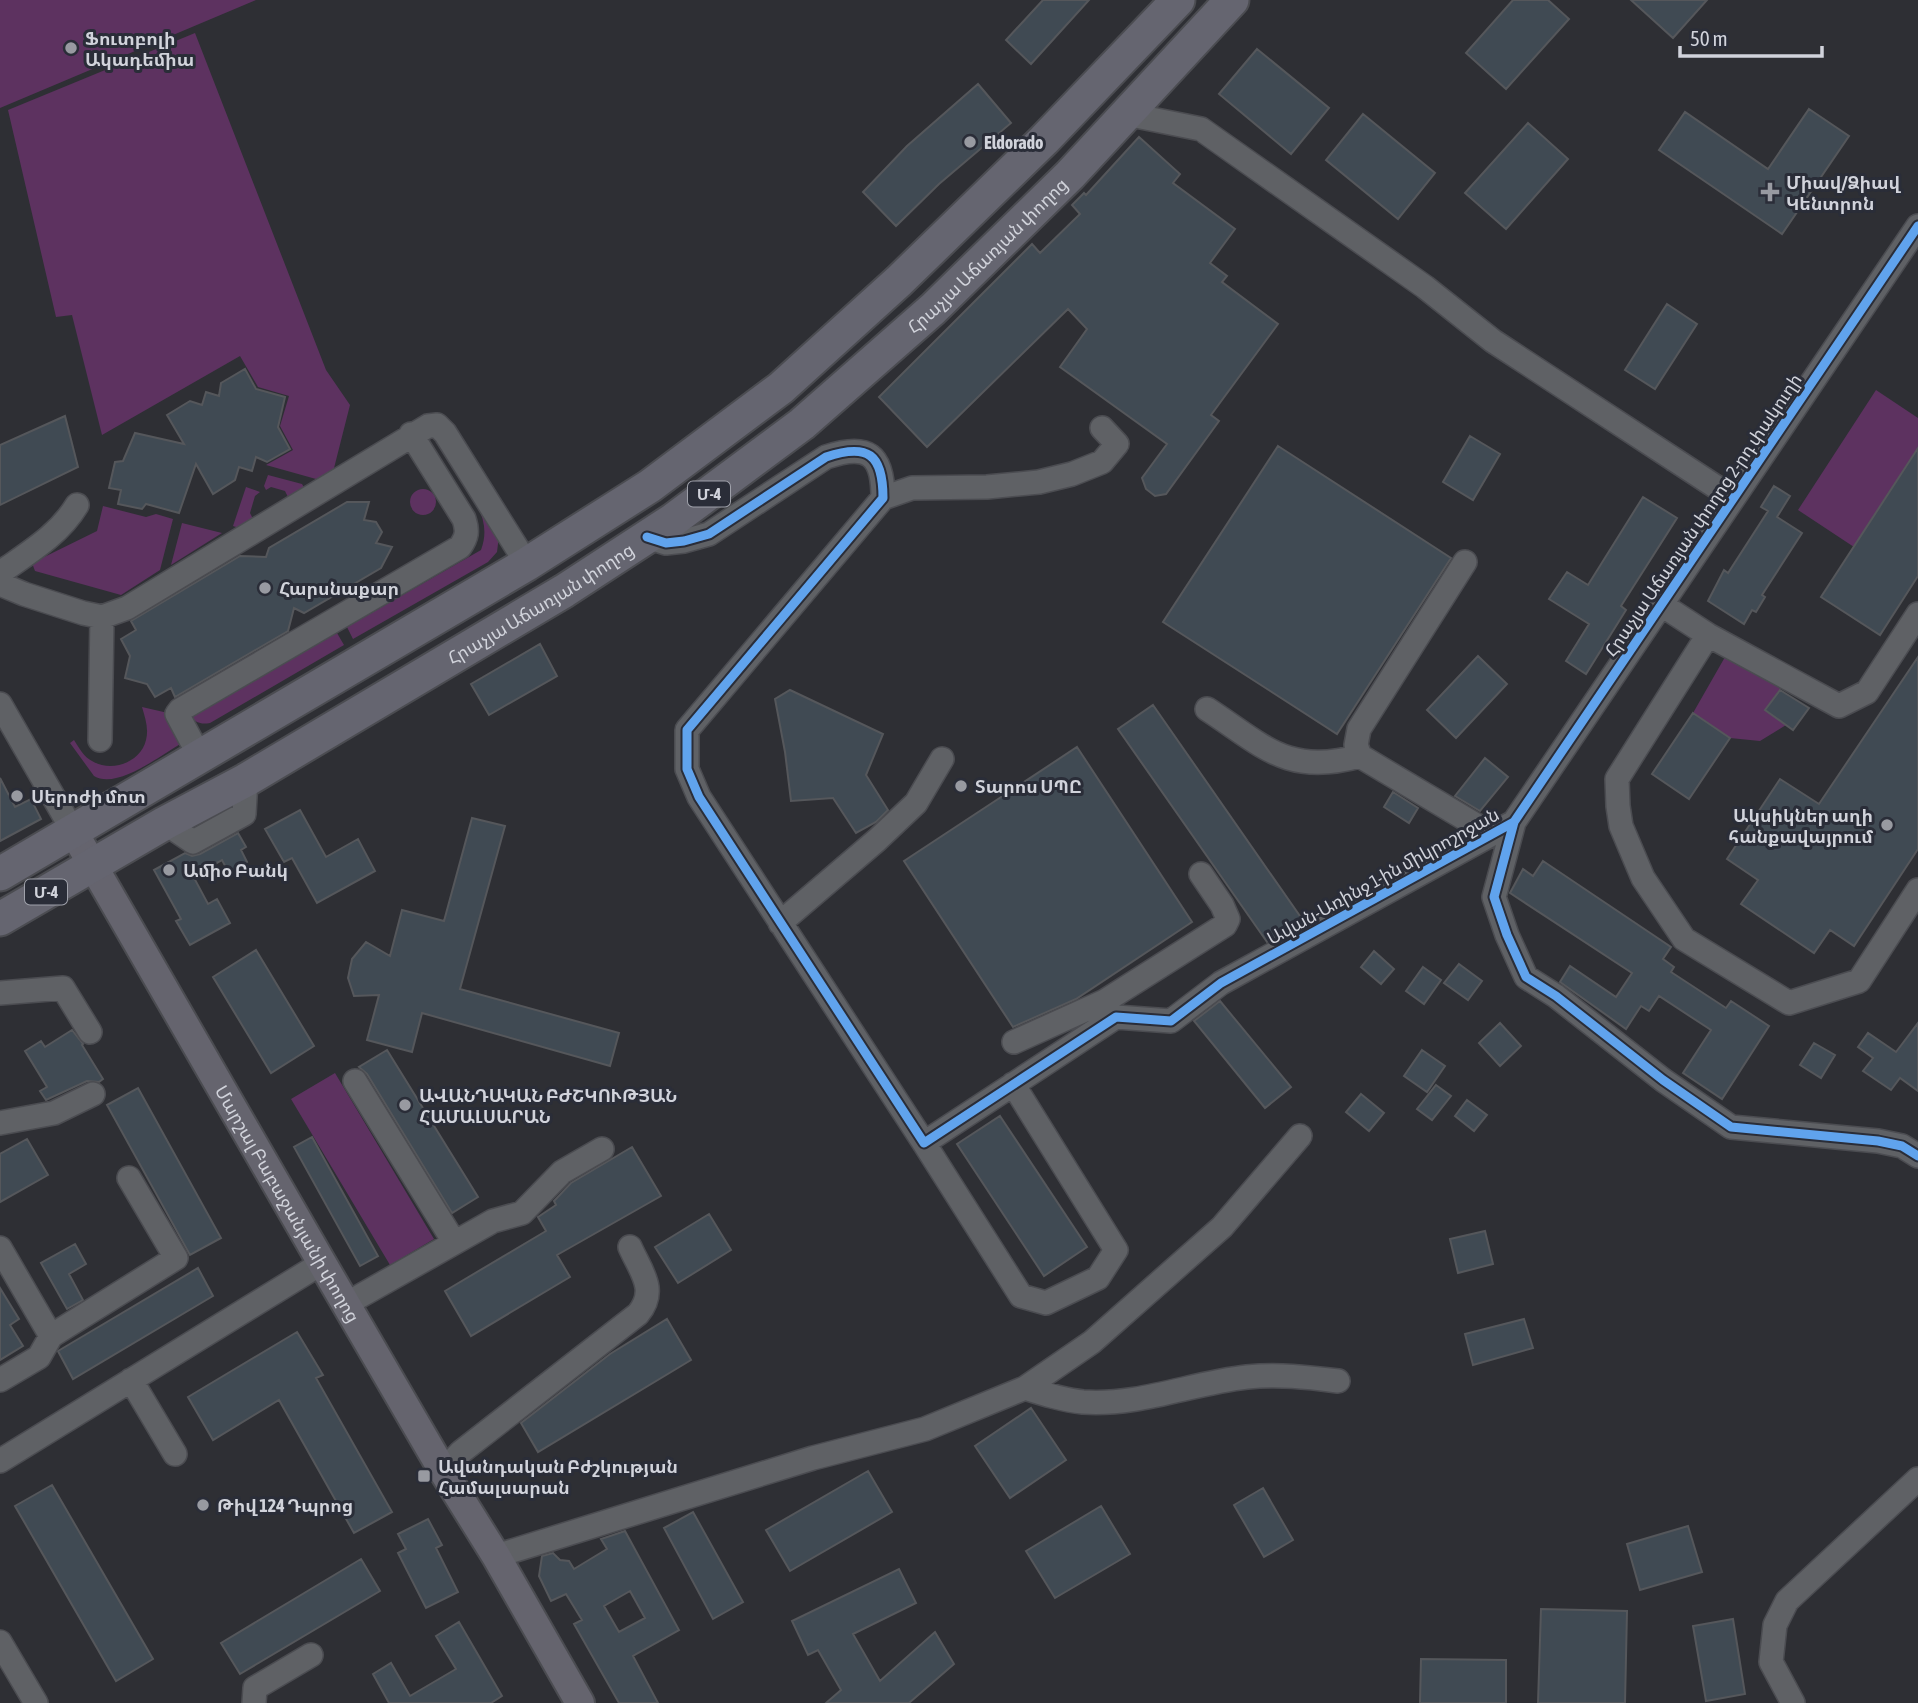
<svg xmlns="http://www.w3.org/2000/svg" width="1918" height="1703" font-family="'Asap Condensed','Noto Sans Armenian',sans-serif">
	<rect width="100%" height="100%" fill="#2e2f34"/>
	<path fill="#5d3260" d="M0,0H256L0,108Z
		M195,33L326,370L350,405L332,476L327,475L316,479L266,465L293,450L280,426L289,396L258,387L240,356L102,435L72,315L56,317L8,110Z
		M1876,390L1918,418V448L1854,547L1798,510Z
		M268,475L302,484L305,489L288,497L285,491L271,487L266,490L264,486Z
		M464,482L499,536L497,552L488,562L353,639L347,627L481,550C491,523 477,505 464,482Z
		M246,487L260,492L255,496L250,513L254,521L239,528L233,526Z
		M410 502a13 13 0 1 1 26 0a13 13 0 1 1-26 0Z
		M103,506L146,517L156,514L173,519L160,570L121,595L35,571L32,563L97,531Z
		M182,523L222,533L171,565Z
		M337,633L344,645L210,723C193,726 191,716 184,703L227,695Z
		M1725,657L1781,688L1765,710L1786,725L1760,741L1730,738L1693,713Z
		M142,707L168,713L182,743C161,755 117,790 94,776L70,743L74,740C79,748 84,757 92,761C112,773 141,762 146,740C149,728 145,718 142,707Z
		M335,1073L434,1239L390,1265L291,1099Z"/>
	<path fill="#404a53" stroke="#55575b" stroke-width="2" fill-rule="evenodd" d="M1043,0H1089L1031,64L1006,40Z
		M1513,0H1548L1569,19L1506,89L1466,53Z
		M1631,0H1707L1673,38Z
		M1257,49L1329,108L1291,154L1219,94Z
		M978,84L1011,123L939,184L896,226L863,192L907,146Z
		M1809,109L1849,136L1782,234L1659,150L1685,112L1768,169Z
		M1363,114L1435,173L1398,219L1326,160Z
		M1528,123L1568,159L1506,229L1465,193Z
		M1139,137L1180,174L1173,183L1235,229L1210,263L1227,276L1222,282L1278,324L1211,415L1219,421L1166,494L1155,496L1146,489L1142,478L1167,444L1060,367L1087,329L1068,309L927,447L879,397L1032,244L1040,253L1080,214L1072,205L1084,193L1086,195Z
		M1667,304L1697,324L1655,389L1625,370Z
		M245,369L256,389L285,397L278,427L290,449L267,462L256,457L252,471L239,467L235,480L213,494L196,464L179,513L146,504L142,509L118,504L121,490L109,488L115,462L123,461L135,433L184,444L167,415L190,401L202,405L206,392L219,396L221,383Z
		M65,416L78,467L0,505V445Z
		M1470,436L1500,454L1473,500L1443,482Z
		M1278,446L1451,558L1337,734L1163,622Z
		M1918,448V576L1880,635L1821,597Z
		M1774,486L1790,496L1777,517L1802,533L1762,595L1765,597L1756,612L1752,610L1744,624L1708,601L1724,570L1728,573L1768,511L1761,507Z
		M1643,497L1677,518L1621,606L1626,610L1586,674L1566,661L1589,624L1549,599L1567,572L1588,585Z
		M347,502H369L364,520L376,522L382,532L376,543L392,547L381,568L304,613L294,608L288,631L175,697L171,688L155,697L147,684L125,678L130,656L121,639L136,630L131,621L240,556L266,557L269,548Z
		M540,644L557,676L489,715L471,684Z
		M1478,656L1507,684L1456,738L1427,710Z
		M1918,657V849L1854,946L1830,930L1814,953L1741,904L1758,880L1727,859L1780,779L1819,804Z
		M790,690L883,734L866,775L888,810L876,822L856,833L833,798L791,801L785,752L775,699Z
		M1780,690L1809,708L1793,730L1765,710Z
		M1153,705L1302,919L1267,942L1118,729Z
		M1693,713L1730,738L1689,799L1652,774Z
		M1077,747L1192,922L1076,999L1013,1027L904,861Z
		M1485,758L1508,777L1480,811L1455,796Z
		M0,778L15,807L31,799L41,819L0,841Z
		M1393,792L1418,808L1409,823L1384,807Z
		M300,810L326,857L358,839L375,871L317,903L292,858L284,862L265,829Z
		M472,818L505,826L460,989L619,1033L610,1066L422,1013L412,1052L367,1040L379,995L354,996L348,978L352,959L366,942L390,956L402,910L444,921Z
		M238,833L246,847L241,850L247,862L229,873L222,860L193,876L208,904L217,899L230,923L190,945L176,921L181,919L154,870L185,853L192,856L200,854Z
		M1543,861L1671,947L1663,959L1674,967L1671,972L1726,1008L1731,1001L1769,1026L1722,1099L1683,1073L1711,1030L1659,996L1649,1011L1641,1006L1626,1029L1560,982L1570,966L1616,997L1632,973L1510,893L1523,869L1533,876Z
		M256,950L314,1046L271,1073L213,977Z
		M1374,951L1394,969L1381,984L1361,967Z
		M1459,964L1482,981L1468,1000L1444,983Z
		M1423,967L1441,980L1424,1004L1406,991Z
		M1220,1001L1291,1087L1265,1108L1194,1021Z
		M1500,1023L1521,1046L1500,1066L1479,1043Z
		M1918,1023V1091L1900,1078L1891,1090L1863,1071L1873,1058L1858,1047L1868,1033L1896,1052Z
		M72,1030L83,1044L82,1045L103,1079L99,1082L87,1081L46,1100L40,1091L47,1087L25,1051L41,1041L45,1047Z
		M1814,1043L1835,1055L1821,1078L1800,1065Z
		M387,1050L478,1197L452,1213L367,1074L359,1067Z
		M1422,1050L1445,1066L1427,1092L1404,1076Z
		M1436,1085L1451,1096L1432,1120L1417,1109Z
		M138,1088L221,1238L190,1255L107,1105Z
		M1361,1094L1384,1113L1369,1131L1346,1112Z
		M1467,1100L1487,1115L1474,1131L1455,1116Z
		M1000,1116L1087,1247L1044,1276L957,1144Z
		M312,1137L378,1256L360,1266L294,1147Z
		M27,1139L48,1175L0,1202V1154Z
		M632,1147L661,1196L557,1255L570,1277L471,1336L445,1291L546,1231L538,1217L556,1205L554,1201L571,1183Z
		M709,1214L731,1250L678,1283L655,1247Z
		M1485,1231L1493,1264L1458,1273L1450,1239Z
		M75,1244L86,1264L69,1274L83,1300L67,1309L41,1263Z
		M198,1268L213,1296L73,1379L58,1351Z
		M0,1288L19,1319L10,1325L23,1346L0,1360Z
		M667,1319L691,1360L538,1452L521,1423L610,1354Z
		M1524,1319L1533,1348L1473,1365L1465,1334Z
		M297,1332L323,1375L316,1378L392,1512L354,1533L279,1400L213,1440L188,1397Z
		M1031,1408L1066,1460L1010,1498L975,1446Z
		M868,1471L892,1512L790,1571L766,1530Z
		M52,1485L153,1659L116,1681L15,1506Z
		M1263,1488L1293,1540L1264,1557L1234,1505Z
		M1101,1506L1130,1554L1055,1598L1026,1551Z
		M693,1512L743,1602L713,1619L664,1528Z
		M428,1519L442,1545L436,1548L458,1592L426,1608L398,1553L406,1549L398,1534Z
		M1688,1526L1702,1572L1640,1590L1627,1544Z
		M625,1531L679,1630L633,1656L658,1703H619L574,1624L582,1620L566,1594L551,1601L539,1576L542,1556L553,1553L560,1560L569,1561L574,1569L607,1549L601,1539ZM630,1591L645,1618L619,1632L604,1606Z
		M361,1559L380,1591L240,1674L221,1643Z
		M899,1569L916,1603L853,1634L880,1681L935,1632L954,1664L909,1703H826L841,1690L818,1650L808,1655L792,1621Z
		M1541,1609L1627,1611L1625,1703H1538Z
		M1733,1619L1745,1694L1706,1701L1693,1626Z
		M459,1622L502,1696L491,1703H389L373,1674L391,1663L410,1696L456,1669L436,1636Z
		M1421,1659L1506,1660V1703H1420Z"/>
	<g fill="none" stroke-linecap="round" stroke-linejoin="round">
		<defs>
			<path id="minor" d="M1126,114L1201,129L1425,287L1493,341L1733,498
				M883,498L912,488L987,487L1039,482L1072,474L1102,462L1117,444L1102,428
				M647,537L666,543L684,541L709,534L826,457C868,443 883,454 883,498L687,730V769L699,797L924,1143L1021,1296L1046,1303L1098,1278L1116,1250L1013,1084
				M1465,562L1359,729L1356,745L1360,756L1491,834
				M0,573C28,553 59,535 77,505
				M0,584L24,594L83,613L102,617L127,608L428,426L437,425L445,433L527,564
				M1662,605L1708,635L1839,706L1867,692L1918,614
				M1708,635L1617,779L1618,806L1621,826L1643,878L1684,939L1789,1003L1859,981L1918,890
				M0,704L73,831
				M1207,709C1264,746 1287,776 1360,756
				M100,740L102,617
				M200,757L177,714L180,710L460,547C467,537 468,531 464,519L411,434
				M1514,822L1918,226
				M165,823L193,842L244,814L246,780
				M780,923L877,840L916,803L942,759
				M0,993L63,988L90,1032
				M1014,1042L1105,1001L1225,925L1228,919L1222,905L1201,874
				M355,1081L454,1242
				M0,1123L54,1113L93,1094
				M924,1143L1116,1017L1171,1021L1221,983L1514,822L1494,897L1507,935L1526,977L1556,996L1663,1080L1731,1127L1878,1141L1902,1146L1918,1156
				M0,1248L51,1336
				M346,1304L493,1221L522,1213L562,1172L602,1149
				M0,1380L39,1357L51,1336L176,1258L129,1178
				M131,1380L175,1454
				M1025,1388C1044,1394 1063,1400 1083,1402C1139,1406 1192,1383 1247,1377C1279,1374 1306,1377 1338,1381
				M0,1461L322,1263
				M443,1471L461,1452L638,1314C658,1290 641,1272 630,1247
				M496,1556L813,1458L925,1429L1025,1388L1092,1342L1222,1227L1300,1136
				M0,1642L36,1703
				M254,1703L255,1688L311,1655
				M1793,1703L1771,1662L1775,1625L1787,1601L1918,1479"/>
			<g id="major">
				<path id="s1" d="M73,831L322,1263L443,1471L496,1556L580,1703"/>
			</g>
			<g id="highway">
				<path d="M0,874L527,564L650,486L781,388L899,281L1044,140L1178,0"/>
				<path id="s2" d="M0,919L165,823L246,780L564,591L673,520L802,424L933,309L1070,175L1232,0"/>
			</g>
		</defs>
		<use href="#minor" stroke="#4b4c51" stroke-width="26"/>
		<use href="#major" stroke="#4b4c51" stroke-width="32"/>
		<use href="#highway" stroke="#4b4c51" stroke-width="37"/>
		<use href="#minor" stroke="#5f6165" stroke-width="23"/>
		<use href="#major" stroke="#65646e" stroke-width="28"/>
		<use href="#highway" stroke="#656570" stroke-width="33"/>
		<defs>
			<path id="cycleway" d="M647,537L666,543L684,541L709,534L826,457C868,443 883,454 883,498L687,730V769L699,797L924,1143L1116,1017L1171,1021L1221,983L1514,822L1494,897L1507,935L1526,977L1556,996L1663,1080L1731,1127L1878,1141L1902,1146L1918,1156
				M1514,822L1918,226"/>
		</defs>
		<use href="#cycleway" stroke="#2a2d38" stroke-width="13"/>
		<use href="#cycleway" stroke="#60a3ed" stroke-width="9"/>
	</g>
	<g fill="#989aa1" stroke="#2a2d38" stroke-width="2.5">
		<circle cx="71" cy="48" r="7"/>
		<circle cx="970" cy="142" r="7"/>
		<path d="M1766.5 181.5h7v7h7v7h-7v7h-7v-7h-7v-7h7z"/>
		<circle cx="265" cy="588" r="7"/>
		<circle cx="961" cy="786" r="7"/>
		<circle cx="17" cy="796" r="7"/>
		<circle cx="1887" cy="825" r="7"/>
		<circle cx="169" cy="870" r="7"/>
		<circle cx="405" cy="1105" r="7"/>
		<rect x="417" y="1469" width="14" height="14" rx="3.5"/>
		<circle cx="203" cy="1505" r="7"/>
	</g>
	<g text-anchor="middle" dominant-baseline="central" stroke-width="6" stroke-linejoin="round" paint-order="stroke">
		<g fill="#2a2d38" stroke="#9fa1aa" stroke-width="2">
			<rect x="688" y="481.5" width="42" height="25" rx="5"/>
			<rect x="25" y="879.5" width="42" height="25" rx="5"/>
		</g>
		<g font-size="16" font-weight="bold" fill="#d1d3db">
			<text x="709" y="494">Մ-4</text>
			<text x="46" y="892">Մ-4</text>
		</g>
		<g font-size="18" font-weight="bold" fill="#d1d3db" stroke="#2a2d38" text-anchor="start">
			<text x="85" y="38">Ֆուտբոլի<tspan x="85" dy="21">Ակադեմիա</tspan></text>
			<text x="984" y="142">Eldorado</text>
			<text x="1786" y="182">Միավ/Ձիավ<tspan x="1786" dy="21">Կենտրոն</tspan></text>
			<text x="279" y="588">Հարսնաքար</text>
			<text x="975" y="786">Տարոս ՍՊԸ</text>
			<text x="31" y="796">Սերոժի մոտ</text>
			<text x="1873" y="815" text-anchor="end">Ակսիկներ աղի<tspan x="1873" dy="21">հանքավայրում</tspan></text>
			<text x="183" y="870">Ամիօ Բանկ</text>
			<text x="419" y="1095">ԱՎԱՆԴԱԿԱՆ ԲԺՇԿՈՒԹՅԱՆ<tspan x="419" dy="21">ՀԱՄԱԼՍԱՐԱՆ</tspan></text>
			<text x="438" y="1466">Ավանդական Բժշկության<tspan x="438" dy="21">Համալսարան</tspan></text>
			<text x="217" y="1505">Թիվ 124 Դպրոց</text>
		</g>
		<g font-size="18" fill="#d1d3db" stroke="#2a2d38">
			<text stroke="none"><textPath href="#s2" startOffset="1194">Հրաչյա Աճառյան փողոց</textPath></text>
			<text transform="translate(1703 515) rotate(-56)">Հրաչյա Աճառյան փողոց 2-րդ փակուղի</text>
			<text stroke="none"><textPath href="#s2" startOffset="626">Հրաչյա Աճառյան փողոց</textPath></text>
			<text transform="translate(1383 876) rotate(-29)">Ավան-Առինջ 1-ին միկրոշրջան</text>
			<text stroke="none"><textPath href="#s1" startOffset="430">Մարշալ Բաբաջանյանի փողոց</textPath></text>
		</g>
	</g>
	<path d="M1680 46v10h142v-10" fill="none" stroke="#d1d3db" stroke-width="3.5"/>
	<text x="1690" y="46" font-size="21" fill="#d1d3db" stroke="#2a2d38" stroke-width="5" paint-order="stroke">50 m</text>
</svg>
